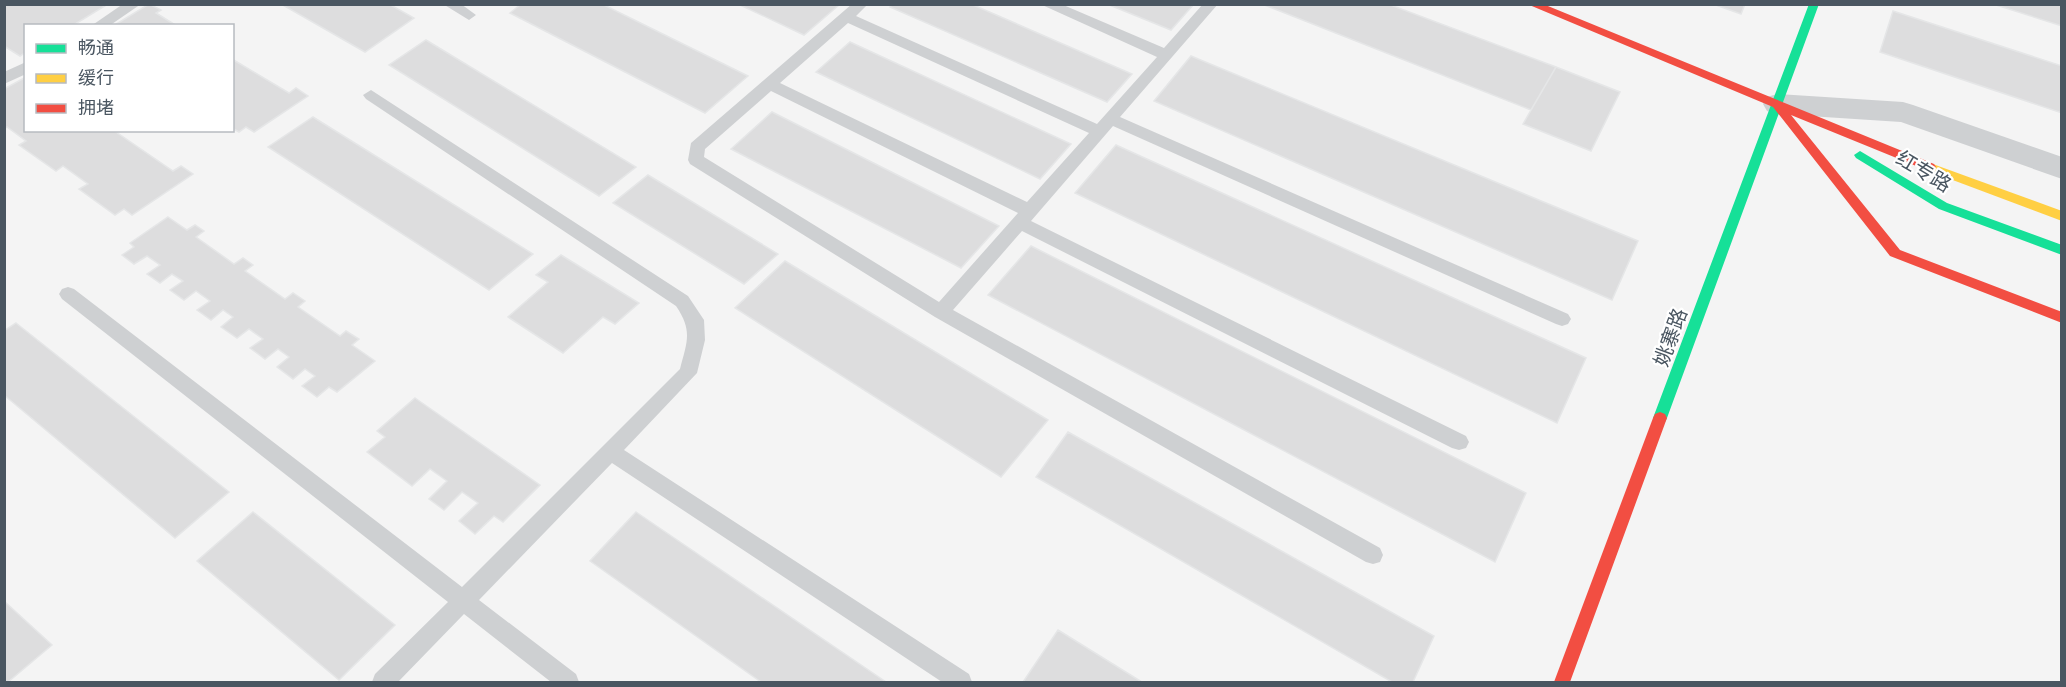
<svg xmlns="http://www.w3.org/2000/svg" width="2066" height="687" font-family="'Noto Sans','Noto Sans SC',sans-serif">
	<rect width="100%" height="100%" fill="#f4f4f4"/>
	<path fill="#ddddde" stroke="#e5e6e7" stroke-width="1.5" d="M4,4H108L72,26H26V52L20,56L4,46Z
		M149,4L161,10L156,13L177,26H113Z
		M281,4H389L414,18L365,52Z
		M521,4H602L748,76L705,113L510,13Z
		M738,4H838L839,5L804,35Z
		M893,4H971L1132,74L1107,102L890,7Z
		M1107,4H1194L1171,30Z
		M1262,4H1388L1556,67L1531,110Z
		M1713,4H1745L1741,14Z
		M1993,4H2062V26Z
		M1893,11L2062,66V113L1880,52Z
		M426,40L636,167L599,196L389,65Z
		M850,42L1071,144L1040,179L816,72Z
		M1191,56L1638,241L1612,300L1154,101Z
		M232,59L289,93L296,88L308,96L254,132L246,127L239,132L232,128Z
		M1556,67L1620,92L1591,151L1523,124Z
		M26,77V130H113L173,171L181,166L193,174L132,215L124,209L115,215L79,189L88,184L63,166L56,171L19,145L26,141L7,127L4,129V89Z
		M772,112L999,226L961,268L731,149Z
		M313,117L533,254L489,290L268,147Z
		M1116,145L1586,358L1557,423L1075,193Z
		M648,175L778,254L744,284L613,203Z
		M168,217L187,230L195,225L204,231L196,237L234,264L243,258L253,265L245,271L285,299L293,293L305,301L298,307L340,336L346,331L359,339L352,345L375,361L337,392L329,387L317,397L302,386L315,376L305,369L293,379L277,367L289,357L278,349L265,359L250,348L263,339L249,329L237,338L221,327L233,317L223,310L211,320L197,310L210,301L196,291L184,300L170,290L183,281L172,274L160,283L147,274L160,265L147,256L134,264L122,255L134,247L130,243Z
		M1031,246L1526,493L1495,562L988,295Z
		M561,255L639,303L615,324L603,317L563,353L508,317L548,282L536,275Z
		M785,261L1048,420L1001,477L735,308Z
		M16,323L229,492L175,538L4,395V331Z
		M415,398L540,485L503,522L494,516L475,534L459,521L478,503L462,492L444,510L429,499L447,481L430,469L412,486L367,452L385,437L377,431Z
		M1068,432L1434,636L1413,682H1392L1036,477Z
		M253,512L395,625L339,680L197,561Z
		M636,512L886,682H761L590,561Z
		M4,601L52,645L8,682H4Z
		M1058,630L1142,682H1023Z"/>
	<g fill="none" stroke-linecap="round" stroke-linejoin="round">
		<path fill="#ced0d2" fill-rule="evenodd" d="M123,4H141L109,26H91Z
			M443,4H461L476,15L469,20Z
			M852,4H868L856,16L1097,124L1157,57L1040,4H1061L1164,48L1203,4H1218L1120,117L1568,314L1571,319L1568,324L1562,326L1556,324L1113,126L1031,221L1466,436L1469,442L1466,448L1459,450L1452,448L1022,231L953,310L1380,548L1383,555L1380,562L1373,564L1366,562L935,317L690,164L688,160L691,143ZM848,23L1089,133L1027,202L780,83ZM771,91L1018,213L939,302L704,157L705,149Z
			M26,62V74L4,84V72Z
			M371,90L688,296L704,320L705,340L697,373L624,450L969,674L972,682H942L612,463L479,600L576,674L579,682H551L464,614L398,682H372L375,674L448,602L62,299L59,294L62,289L68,287L74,289L462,587L680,369C687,342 693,331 676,306L366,99L363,95Z"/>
		<path fill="#ced0d2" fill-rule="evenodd" d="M1777,94L1903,102L1913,105L2062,157V179L1901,122L1777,114L1767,111L1763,104L1767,97Z"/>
		<path fill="#16e098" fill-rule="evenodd" d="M1809,4H1819L1667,418L1665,422L1660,424L1655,422L1653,418Z
			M1860,151L1947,203L2062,245V255L1939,209L1856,158L1854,155Z"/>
		<path fill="#ffcf43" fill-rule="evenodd" d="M1930,163L2062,211V221L1926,170L1924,167Z"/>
		<path fill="#f24e42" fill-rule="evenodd" d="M1527,4H1543L1934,164L1936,167L1934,170H1926L1791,115L1900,250L2062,312V323L1890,256L1773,107Z
			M1660,412L1665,414L1667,418L1570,682H1554L1653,418L1655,414Z"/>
	</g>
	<g text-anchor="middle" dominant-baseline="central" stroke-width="4.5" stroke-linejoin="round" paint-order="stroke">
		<g font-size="20" fill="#4a5661" stroke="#fff">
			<text transform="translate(1924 171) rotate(31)">红专路</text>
			<text transform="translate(1670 337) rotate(-70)">姚寨路</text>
		</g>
	</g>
	<rect width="2066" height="687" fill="none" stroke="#4a5661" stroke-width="12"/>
	<rect x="24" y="24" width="210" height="108" fill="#ffffff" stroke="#b7bbc0" stroke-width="1.5"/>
	<rect x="36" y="44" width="30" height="9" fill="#16e098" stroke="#b7bbc0" stroke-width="1.5"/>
	<text x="78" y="54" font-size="18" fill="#4a5661">畅通</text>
	<rect x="36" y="74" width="30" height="9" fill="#ffcf43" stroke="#b7bbc0" stroke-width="1.5"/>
	<text x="78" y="84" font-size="18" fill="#4a5661">缓行</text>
	<rect x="36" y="104" width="30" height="9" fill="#f24e42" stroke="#b7bbc0" stroke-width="1.5"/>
	<text x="78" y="114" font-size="18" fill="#4a5661">拥堵</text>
</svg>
